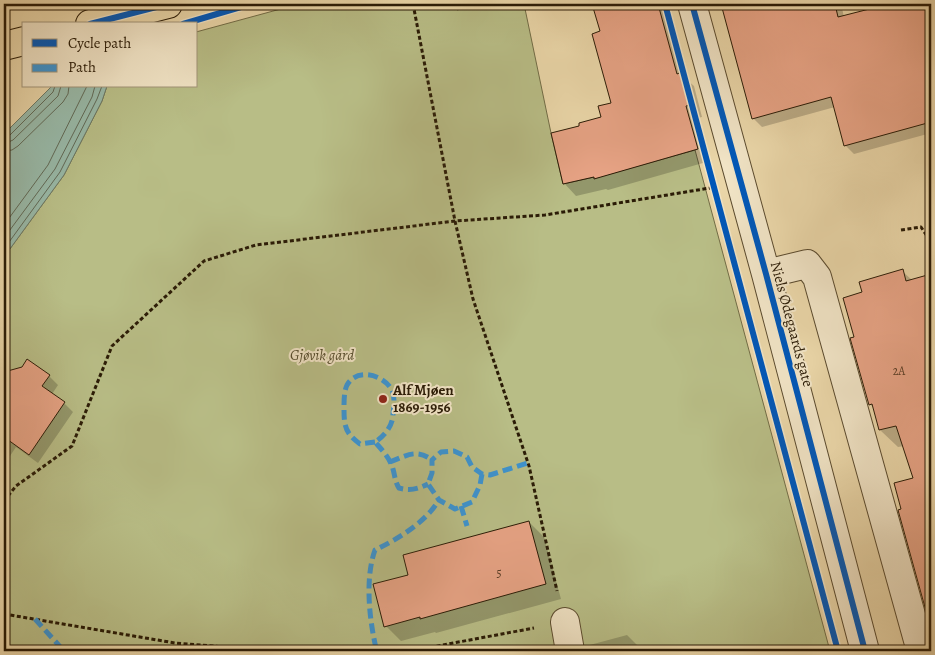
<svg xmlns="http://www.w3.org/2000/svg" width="935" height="655" font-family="Alegreya,serif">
	<rect width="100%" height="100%" fill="#ead6a8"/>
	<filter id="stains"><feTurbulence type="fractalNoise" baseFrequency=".004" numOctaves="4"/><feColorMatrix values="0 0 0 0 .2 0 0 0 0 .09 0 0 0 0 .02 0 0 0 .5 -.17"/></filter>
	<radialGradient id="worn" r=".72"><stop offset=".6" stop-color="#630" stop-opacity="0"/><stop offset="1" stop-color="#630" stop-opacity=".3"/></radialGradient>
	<path fill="#b8bd86" stroke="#716c46" d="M299,4H451L457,10L481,4H524L551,133L563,184L594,177L595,178L695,150L830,651H4V257L64,175L102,101L107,86H196V32Z"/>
	<path fill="#98b9a8" stroke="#6c7a67" d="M52,86H107L102,101L64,175L4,257V134Z"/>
	<path fill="#ead6a8" d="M57,4H122L119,24H56Z"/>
	<path fill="#0003" d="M593,4H666L686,79L694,86L702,117L697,118L710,161L608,190L606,189L576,196L564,183L581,127L603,118L612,104L601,32Z
		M729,4H841L844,17L894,4H931V133L854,154L845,145L835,107L762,127L753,118L723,5Z
		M902,271L912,280L931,275V613L902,510L914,479L904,446L898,447L880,430L875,409L870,404L855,337L863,293Z
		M22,368L49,376L58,385L52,394L64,403L73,412L38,463L16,447L8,459L4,456V373Z
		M529,522L544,537L561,599L436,633L435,632L401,641L386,626L409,576Z
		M627,635L643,651H586V646Z"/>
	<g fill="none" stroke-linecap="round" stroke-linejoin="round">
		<path stroke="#616a57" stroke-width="1" d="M4,137L9,136L53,92L55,86
			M4,144L13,140L58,96L61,86
			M4,151L12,150L18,146L63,102L68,94L69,86
			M4,225L48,165L87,86
			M4,238L55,169L92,97L95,86
			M4,249L60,172L97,99L102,86"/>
	</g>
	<path fill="#e7a385" stroke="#2a1b06" d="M592,4H658L677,74L682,72L691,105L686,106L698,149L594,179V177L563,184L551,133L579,126V123L601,117L598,106L611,103L592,34L600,31Z
		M721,4H835L838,17L889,4H931V122L844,146L831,97L752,119Z
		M903,269L906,281L931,274V629L898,510L901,509L894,483L913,478L896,426L879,430L872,404L869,405L850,338L854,337L843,298L862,292L859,282Z
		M27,359L50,375L42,386L65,402L29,455L4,437V372L22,367Z
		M529,521L546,584L420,619V617L384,627L373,584L408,575L403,555Z"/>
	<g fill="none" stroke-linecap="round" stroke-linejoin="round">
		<defs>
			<path id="minor" d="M692,4L766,274L865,651
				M766,274L807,264L817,277L921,651
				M565,622L570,651"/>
			<path id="major" d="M90,24L168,4
				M4,46L24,41"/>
		</defs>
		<use href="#minor" stroke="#5a4a2e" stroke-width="30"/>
		<use href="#major" stroke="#2a1b06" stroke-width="30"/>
		<path stroke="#2a1b06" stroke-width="3" stroke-dasharray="4 2.5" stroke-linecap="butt" d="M413,4L455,221L473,299L529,466L557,591
			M901,230L921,227L931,242
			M4,501L16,486L72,446L112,346L204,261L256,245L455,221L545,215L710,188
			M4,614L175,643L274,651L432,647L534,628"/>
		<use href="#minor" stroke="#f1e4c6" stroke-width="28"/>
		<use href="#major" stroke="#ead6a8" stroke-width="28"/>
		<path stroke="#3c94d1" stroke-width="5" stroke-dasharray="10 5" stroke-linecap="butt" d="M375,442L360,444C345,433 344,426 344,408C344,401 344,391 347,385C357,367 384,375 392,390C395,396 394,407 393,414C393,425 385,436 375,442C382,450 390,458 393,469C395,476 395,482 399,488C410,491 418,489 428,484
			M390,462C406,456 416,448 432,460
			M482,474L480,485L472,502L455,509L439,500L428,484L432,473V460L441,452L454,451L467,457L472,467L482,474L490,475L528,463
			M461,506L467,526
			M35,619L64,651
			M376,648C369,618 365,578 375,550C398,539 426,522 439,500"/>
		<defs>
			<path id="cycleway" d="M665,4L838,651
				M692,4L766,274L865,651
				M90,24L168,4
				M183,24L251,4"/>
		</defs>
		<use href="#cycleway" stroke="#f1e4c6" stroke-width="9"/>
		<use href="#cycleway" stroke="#0057b8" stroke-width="6"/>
	</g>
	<circle fill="#8f2418" stroke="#f1e4c6" stroke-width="2" cx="383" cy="399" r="5"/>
	<g text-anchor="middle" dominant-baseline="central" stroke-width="4" stroke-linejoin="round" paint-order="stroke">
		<g font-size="12" fill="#593d26">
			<text x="899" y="371">2A</text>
			<text x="499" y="573">5</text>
		</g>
		<g font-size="15" fill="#2a1b06" stroke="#f1e4c6">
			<text transform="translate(792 324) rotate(75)">Niels Ødegaards gate</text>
		</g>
		<g font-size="15" font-style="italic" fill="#554c2c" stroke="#f1e4c6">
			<text x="322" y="355">Gjøvik gård</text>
		</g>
		<g font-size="15" font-weight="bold" fill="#2a1b06" stroke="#f1e4c6" text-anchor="start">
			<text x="393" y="390">Alf Mjøen<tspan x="393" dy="17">1869-1956</tspan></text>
		</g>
	</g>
	<rect width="935" height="655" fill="none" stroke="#ead6a8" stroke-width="20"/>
	<rect x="5" y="5" width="925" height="645" fill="none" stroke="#2a1b06" stroke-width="2.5"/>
	<rect x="10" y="10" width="915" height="635" fill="none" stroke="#2a1b06"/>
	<rect x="22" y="22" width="175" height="65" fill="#f1e4c6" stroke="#a19479"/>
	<rect x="32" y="39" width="25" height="8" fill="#0057b8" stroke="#a19479"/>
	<text x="68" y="48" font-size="15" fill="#2a1b06">Cycle path</text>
	<rect x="32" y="64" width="25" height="8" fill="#3c94d1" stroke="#a19479"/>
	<text x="68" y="72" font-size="15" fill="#2a1b06">Path</text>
	<rect width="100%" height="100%" filter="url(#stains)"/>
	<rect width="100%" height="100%" fill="url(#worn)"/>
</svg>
